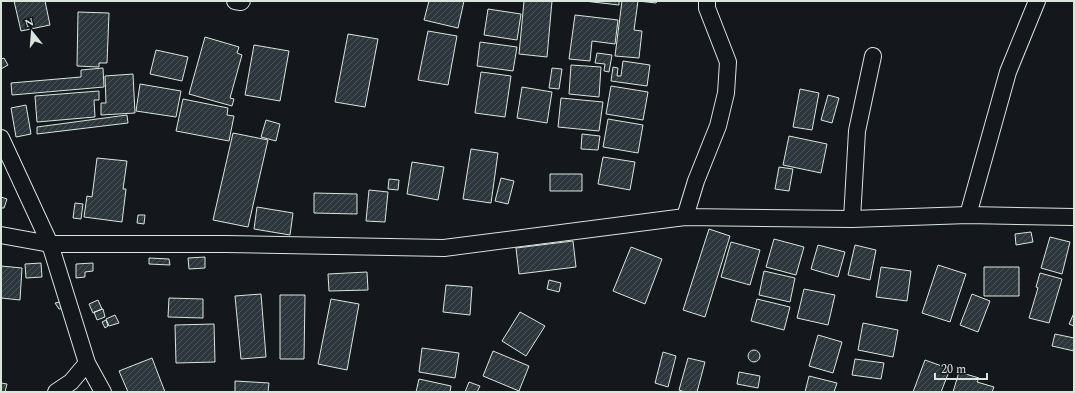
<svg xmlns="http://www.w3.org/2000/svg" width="1075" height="393" font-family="Spectral,serif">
	<defs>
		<pattern id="building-hatch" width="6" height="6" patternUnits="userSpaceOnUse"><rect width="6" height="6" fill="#2c363c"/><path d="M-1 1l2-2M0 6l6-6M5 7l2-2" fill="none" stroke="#4a5358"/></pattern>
	</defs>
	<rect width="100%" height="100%" fill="#14181c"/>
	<path fill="url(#building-hatch)" stroke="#d8e6dc" d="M14,1H45L50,25L21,31Z
		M429,1H464L458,28L424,20Z
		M524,1H552L547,57L519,54Z
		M584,1H619V5Z
		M622,1H657L656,3L638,1L634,30L642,31L639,58L615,56Z
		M488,9L521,14L517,40L484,35Z
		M78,12L109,13L107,63H99V67L77,66Z
		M575,15L618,20L615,44L592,41L590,61L569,59Z
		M428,31L457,36L448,85L418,80Z
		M348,34L378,39L365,107L335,102Z
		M205,37L239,47L237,53L242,55L230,98L234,99L232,106L189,94Z
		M480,42L517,47L513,71L477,66Z
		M254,45L289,51L280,101L245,95Z
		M156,50L188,57L182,81L150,74Z
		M597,53L612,55L609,72L604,71L605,64L595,63Z
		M4,58L8,65L1,69V59Z
		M623,61L650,65L647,86L611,81L613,67L618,68L617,76H621Z
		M571,65L601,67L599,97L569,94Z
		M103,68L104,87L12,95L11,83L81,77V70Z
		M552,68L562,69L559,89L549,88Z
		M481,72L511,76L505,117L475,113Z
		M133,74L135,113L101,115V103H106L105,76Z
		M140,84L181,91L176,117L136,111Z
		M611,86L648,92L643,120L606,114Z
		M522,87L552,92L547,123L517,118Z
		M800,89L819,93L812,130L793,127Z
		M99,91V100H94L95,117L37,122L35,96Z
		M828,95L839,98L832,123L821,120Z
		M561,98L603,102L599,131L558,127Z
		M183,99L228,108L227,115L234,116L229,141L176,131Z
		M26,105L31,134L16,137L11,108Z
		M127,115L128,123L37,134V127Z
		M608,119L643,125L638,153L603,147Z
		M266,120L280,124L276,141L261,137Z
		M233,133L268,140L248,227L213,220Z
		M582,134L600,136L598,150L581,149Z
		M789,136L827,144L821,173L783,165Z
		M471,149L498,153L491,203L463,199Z
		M603,157L635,162L630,190L598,184Z
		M97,158L127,161L123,189H126L122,222L84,217L87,196L92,197Z
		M412,162L444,167L438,200L407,194Z
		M779,167L793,169L789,191L775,189Z
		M550,174H582V191H550Z
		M501,178L514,181L508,204L495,201Z
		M389,179L399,180L398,190L388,189Z
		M369,190L388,192L385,222L366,221Z
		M314,193L357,194V214L314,213Z
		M1,197L7,199L4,208H1Z
		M75,203L83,204L81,219L73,218Z
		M257,207L293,213L290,235L254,229Z
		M138,215H145L144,224L137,223Z
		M709,229L730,236L705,317L683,310Z
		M1031,232L1033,242L1016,245L1015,234Z
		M1050,237L1070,242L1062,274L1041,268Z
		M774,239L804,247L796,275L766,267Z
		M573,241L576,267L519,274L516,248Z
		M731,242L760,250L750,285L721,277Z
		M818,245L845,252L838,277L811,269Z
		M855,245L876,250L870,280L848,275Z
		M631,247L662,259L645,304L613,291Z
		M205,257V268L189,269L188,258Z
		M149,258L169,259L170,265L149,264Z
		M41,263L42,277L26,278L25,264Z
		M93,263V271L85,272V277L76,278V264Z
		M938,265L966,274L950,322L922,313Z
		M1,266L22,268L20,300L1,298Z
		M881,267L911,271L907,301L876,297Z
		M984,267H1019V296H984Z
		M764,271L795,278L790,302L759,295Z
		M367,272L368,290L329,291L328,274Z
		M1040,273L1062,279L1049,323L1029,318L1038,288L1036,287Z
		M549,280L561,283L559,292L547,289Z
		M446,285L472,287L470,315L443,312Z
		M804,289L835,295L828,325L797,318Z
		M261,294L266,357L241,359L235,296Z
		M972,294L990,301L978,332L960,325Z
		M280,295H305L304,359H280Z
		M169,298L203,299V318L168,317Z
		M331,299L359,304L347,370L318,364Z
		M757,299L790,307L784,330L751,321Z
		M98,300L102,309L93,313L89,304Z
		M64,301L65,308L59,309L55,303Z
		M103,309L105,317L97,320L94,312Z
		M520,312L545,326L526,356L502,341Z
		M1074,313V326L1069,324Z
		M115,315L119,323L109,326L106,319Z
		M106,320L108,326L105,328L102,322Z
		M863,323L898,330L893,357L858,350Z
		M214,324L215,362L176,363L175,325Z
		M1055,334L1074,338V351L1052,346Z
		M818,335L842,342L833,373L809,366Z
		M422,348L459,353L455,378L419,372Z
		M748 356a6 6 0 1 1 12 0a6 6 0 1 1-12 0Z
		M493,351L529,366L519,391L483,376Z
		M663,352L676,356L668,387L655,383Z
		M152,358L165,392H128L119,371Z
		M688,358L705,362L697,392H685L679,390Z
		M855,359L884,363L881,379L852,375Z
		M925,360L950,369L941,392H913Z
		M739,372L760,376L758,388L737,384Z
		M959,372L979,378L977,382L994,387L992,392H953Z
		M809,376L837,383L834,392H805Z
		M419,379L451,386L450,392H416Z
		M235,381L269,383L268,392H235Z
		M469,382L480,386L477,392H465Z
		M1,383L7,384L5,392H1Z"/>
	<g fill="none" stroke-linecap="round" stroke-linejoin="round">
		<defs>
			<path id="minor" d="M235,1L241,2L242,1
				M1,138L50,244L87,363L103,392
				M968,215L1008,72L1037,1
				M685,217L696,181L718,126L726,93L728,62L707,8V1
				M852,219L857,131L873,56
				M1,235L50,244H226L444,248L685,217L852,219L968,215L1074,217
				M56,392L71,382L87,363"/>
		</defs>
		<use href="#minor" stroke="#d8e6dc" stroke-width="18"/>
		<use href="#minor" stroke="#14181c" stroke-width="16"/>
	</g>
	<rect width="1075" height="393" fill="none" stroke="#d8e6dc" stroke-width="4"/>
	<g transform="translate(32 32) rotate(343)" stroke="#14181c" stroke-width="3" paint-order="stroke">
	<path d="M0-3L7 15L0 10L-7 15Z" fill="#d8e6dc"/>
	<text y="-6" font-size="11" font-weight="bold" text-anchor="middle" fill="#d8e6dc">N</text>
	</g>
	<path d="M935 373v6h52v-6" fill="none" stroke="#d8e6dc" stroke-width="2"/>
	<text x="941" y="373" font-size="12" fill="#d8e6dc" stroke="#14181c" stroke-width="3" paint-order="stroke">20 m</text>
</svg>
